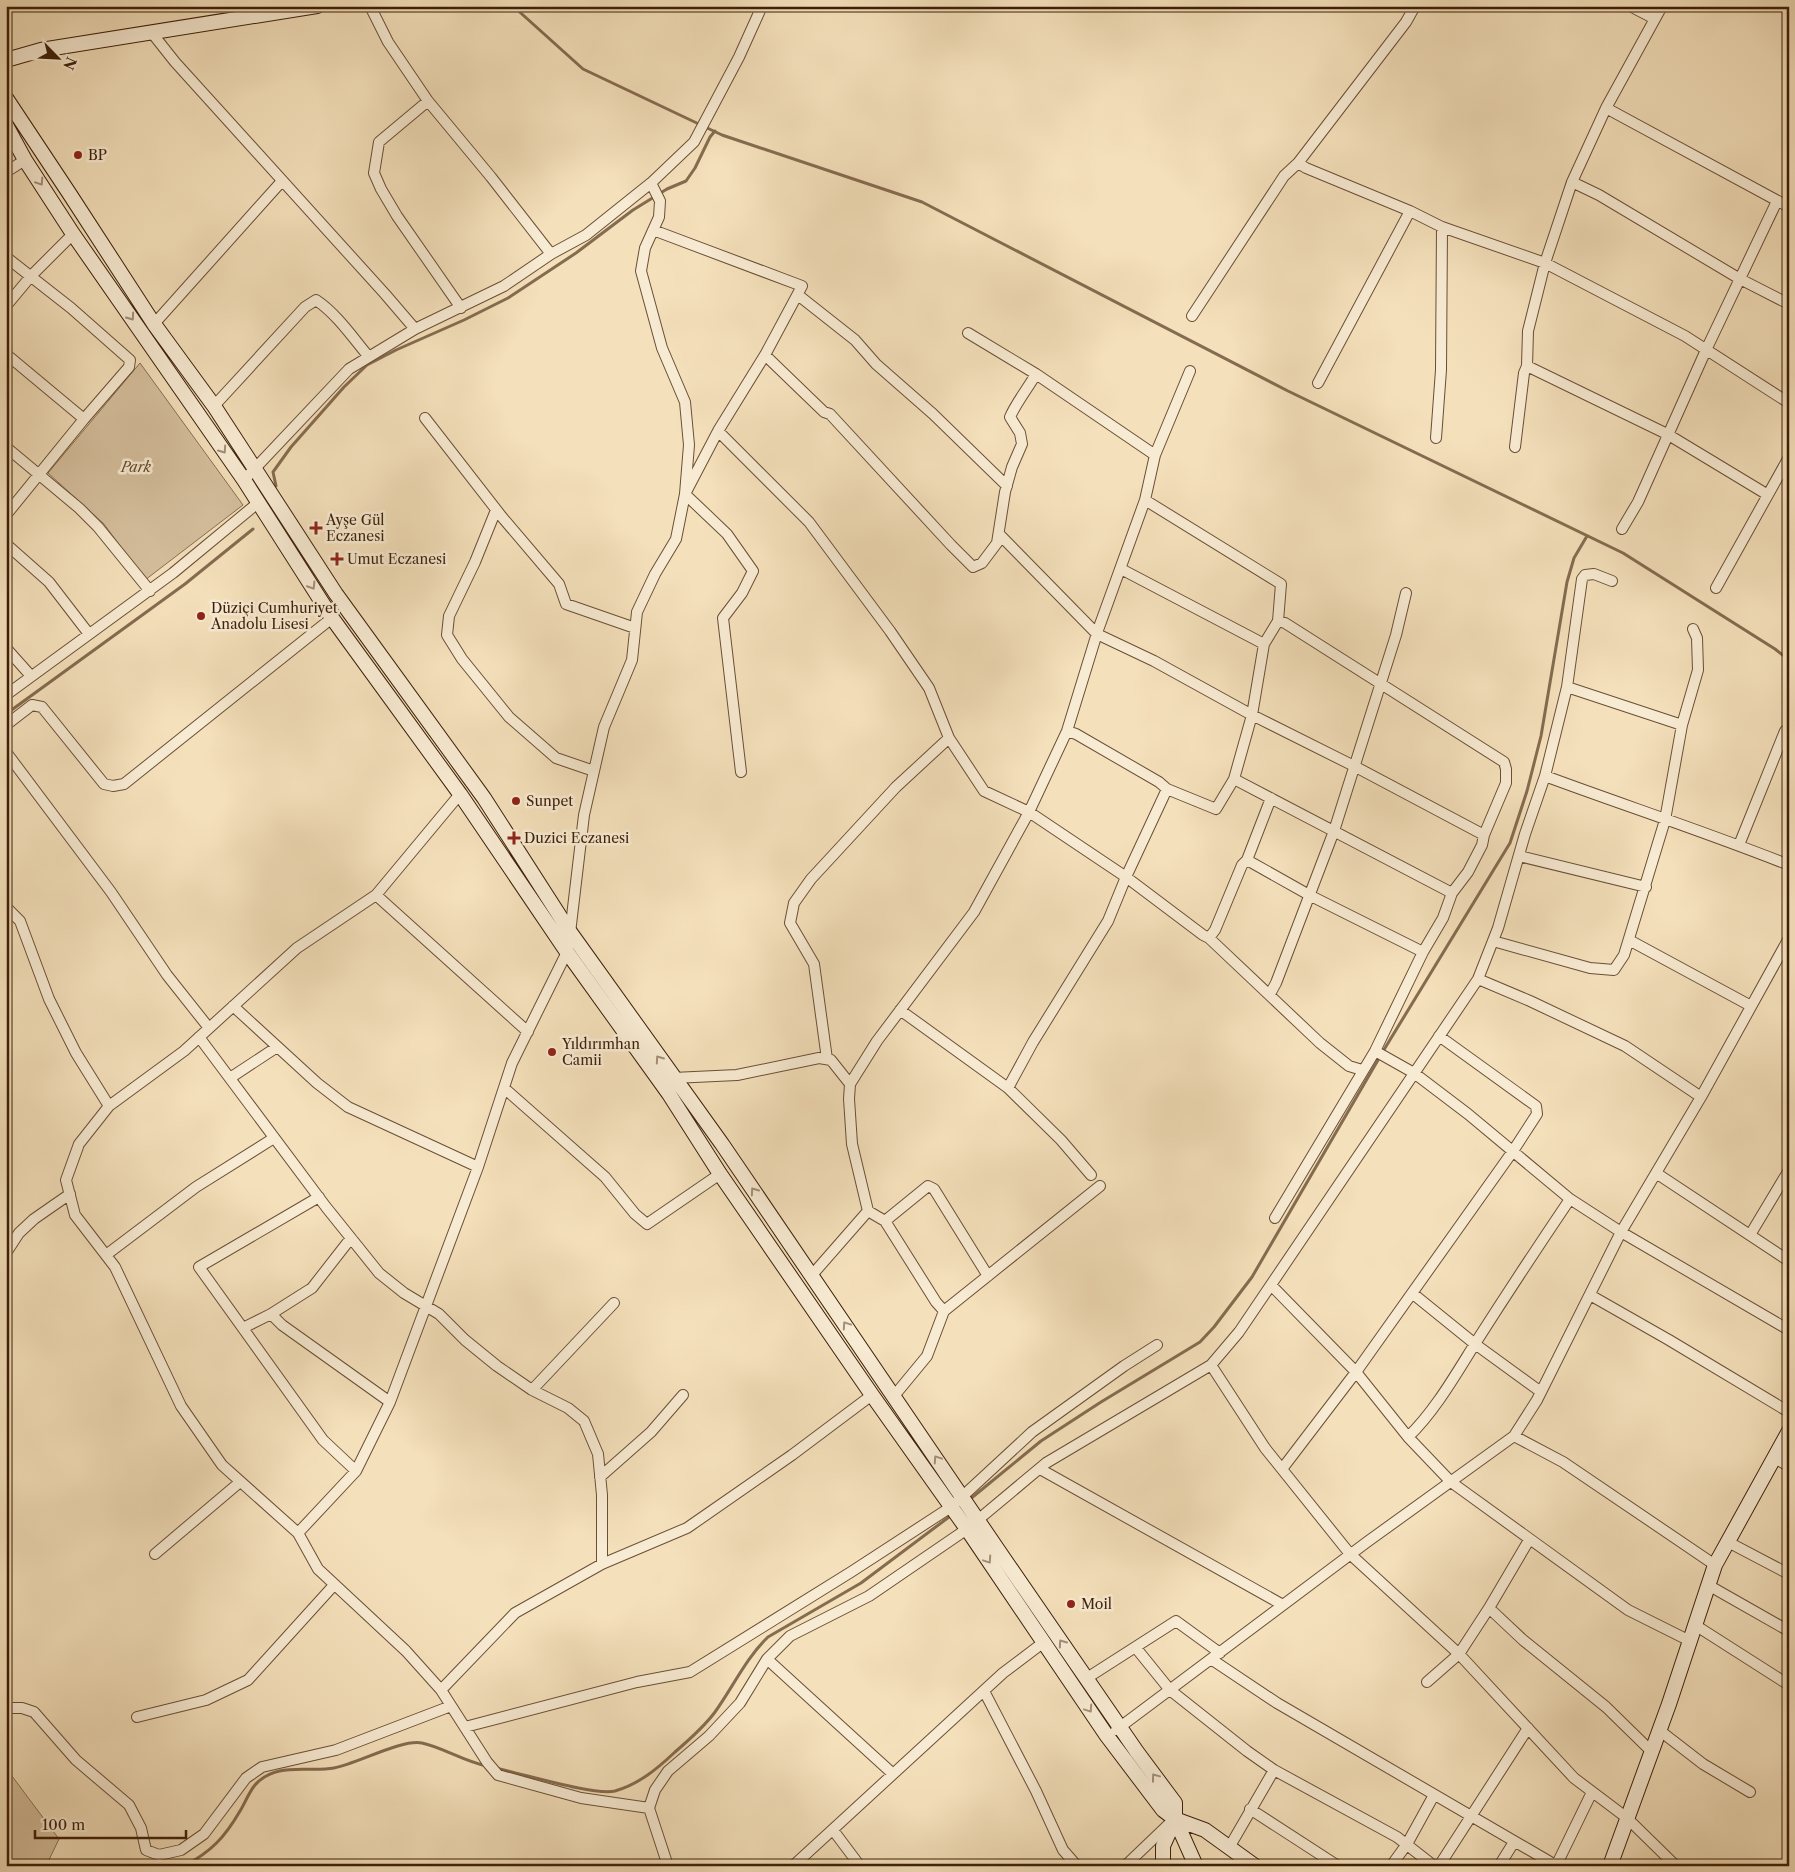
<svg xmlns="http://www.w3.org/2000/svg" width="1795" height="1872" font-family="'Libre Caslon Text',serif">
	<rect width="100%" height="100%" fill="#f4e0bb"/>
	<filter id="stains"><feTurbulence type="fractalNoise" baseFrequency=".004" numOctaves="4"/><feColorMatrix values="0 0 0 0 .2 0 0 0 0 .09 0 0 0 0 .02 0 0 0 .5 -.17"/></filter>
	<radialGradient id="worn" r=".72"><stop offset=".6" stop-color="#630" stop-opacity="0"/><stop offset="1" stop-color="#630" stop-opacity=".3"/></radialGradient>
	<path fill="#d5bf9d" stroke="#886f52" d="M140,363L243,505L145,580L104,524L48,473Z
		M6,1768L59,1839L46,1866H6Z"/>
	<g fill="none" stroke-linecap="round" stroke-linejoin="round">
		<path stroke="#856b4f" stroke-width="3" d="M513,6L583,69L722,135L922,202L1288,391L1623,553L1775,649L1789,660
			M276,486L273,472L291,447L344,387L367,365L396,350L464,320L508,298L576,253L633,210L667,189L686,181L695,168L710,137L715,131
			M6,714L185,584L253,529
			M969,1500L1041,1441L1101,1402L1200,1342L1214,1327L1252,1277L1385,1048L1510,843L1527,791L1541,736L1567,582L1574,558L1587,536
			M495,1768C521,1773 594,1796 615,1791C639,1784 657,1769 675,1752C689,1740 704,1727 715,1712C733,1687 746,1658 768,1637L861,1583L953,1514
			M184,1866C211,1852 225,1837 240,1811C245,1803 249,1792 255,1785C276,1761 308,1773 334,1768C357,1764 401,1739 422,1743C442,1747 465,1762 487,1766"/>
		<defs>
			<path id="street" d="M370,6L388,42L428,101L491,177L551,254
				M1630,6L1655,19
				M152,33L175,62L385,294L415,329
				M428,101L379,142L374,173L381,189L397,216L461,308
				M1606,108L1789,207
				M1298,163L1306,168L1410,211L1318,383
				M6,172L25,160
				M1572,182L1599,195L1740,279L1789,304
				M1410,211L1442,227L1545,263L1685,336L1789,403
				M653,230L802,286L765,355L718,431L685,494L727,534L753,571L742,593L723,618L741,772
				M6,257L71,308L130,360L129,367L84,419L6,515
				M798,295L855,340L876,364L933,414L1007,486
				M6,306L31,276L73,234
				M1192,316L1284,176L1298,163L1406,22L1415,6
				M154,324L282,181
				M968,333L1036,374L1155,455
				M6,354L84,419
				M765,355L824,412L830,414L951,545L973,567L982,563L997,543L1005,492L1012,467L1022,444L1020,433L1010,417C1016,403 1028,388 1036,374
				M1527,366L1667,434L1768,495
				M214,406L305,307L316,300C337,314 353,338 369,357
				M425,418L502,517L559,584L566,604L635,628
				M718,431L809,522L890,631L929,688L949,738L984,791L1029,812L1126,877L1203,935L1209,938L1320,1043L1349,1066L1362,1070
				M1436,438L1441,370L1442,227
				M6,447L79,508L98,527L150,591
				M1515,447L1524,373L1527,366L1528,331L1545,263L1572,182L1606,108L1662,6
				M244,480L349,369L415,329L504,286L551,254L586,235L651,183L694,142L739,57L762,6
				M496,510L475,562L449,616L447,635L462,659L509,717L556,758L594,771
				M1622,529L1638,502L1706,350L1777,201
				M999,534L1097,634L1154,661L1252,715L1354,766L1484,835
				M6,544L49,582L89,634
				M1121,569L1264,644
				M1716,588L1789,457
				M6,648L31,676
				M1567,687L1682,725
				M6,695L173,573L259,502
				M6,725L32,705L42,707L104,784L113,786L124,784L332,618
				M1067,731L1076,734L1159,782L1167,789L1216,809L1234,779L1252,715L1264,644L1278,621L1281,584L1145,500
				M6,752L111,892L167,975L209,1028
				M1545,776C1626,806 1709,833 1789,865
				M1234,779L1452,893
				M460,794L376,895L297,948L184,1051L109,1106L79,1144L66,1180L75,1215L115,1267L181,1406L222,1465L298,1533L318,1569L406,1651L441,1690L487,1762L498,1775L581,1798L649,1808
				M1739,845L1785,731
				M1519,856L1646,887
				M1247,860L1311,896L1423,952
				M376,895L528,1032
				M6,907L20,921L49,999L76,1053L109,1106
				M570,933L584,815L604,727L632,660L637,612L655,574L676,539L685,494L689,445L685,402L662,348L641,271L645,248L659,217L660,201L651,183
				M1209,938L1215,930L1242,865L1247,860L1271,798
				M1629,940L1751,1006
				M1493,941L1590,968L1614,970L1624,955L1665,820L1682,725L1698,670L1697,638L1693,629
				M1478,979L1530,1001L1625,1046L1701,1097
				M1270,994L1276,983L1334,831L1396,635L1406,593
				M233,1006L317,1083L348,1107L478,1167
				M900,1010L1008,1088L1061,1140L1091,1175
				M199,1037L326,1207L379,1273L404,1293L439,1314L465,1340L497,1366L532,1390L568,1408L584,1421L598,1454L602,1495V1564
				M1375,1051L1414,1073L1468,1114L1570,1199L1621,1232L1789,1330
				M827,1059L814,964L790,923L794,903L811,879L896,787L949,738
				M230,1078L277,1047
				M673,1078L737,1075L819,1058L831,1060L850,1084
				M504,1088L605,1177L635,1214L647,1224L720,1174
				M1008,1088L1033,1042L1108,921L1126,877L1167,789
				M1656,1173L1789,1261
				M319,1197L199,1267L323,1440L356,1471
				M1275,1218L1375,1051L1423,952L1443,918L1452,893L1468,872L1482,845L1484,835L1506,783V769L1504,762L1285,623L1278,621
				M885,1221L928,1186L934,1189L988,1276
				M1750,1235L1789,1170
				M6,1253L19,1233L34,1219L70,1194
				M106,1255L196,1187L274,1138
				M812,1275L868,1211
				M1271,1285L1356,1372L1408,1437L1451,1482L1628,1610L1690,1641
				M1412,1293L1475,1344L1541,1392
				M1590,1295L1669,1340L1789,1412
				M944,1311L936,1302L885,1221L868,1211L852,1144L849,1099L850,1084L877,1041L974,912L1029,812L1067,731L1098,630L1145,500L1155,455L1190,371
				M271,1314L282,1325L390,1402
				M243,1328L271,1314L312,1288L351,1238
				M1211,1365L1265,1448L1350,1554L1459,1654L1574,1778L1627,1818L1676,1866
				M532,1390L614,1303
				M894,1396L927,1356L944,1311L1100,1186
				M1514,1436L1563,1462L1715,1565
				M1408,1437C1436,1410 1457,1372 1478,1339C1508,1292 1539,1245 1570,1199
				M1774,1458L1789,1466
				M1040,1469L1283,1605
				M1282,1469L1356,1372L1513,1151L1537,1114L1536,1106L1439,1036
				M600,1477L651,1432L683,1395
				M298,1533L356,1471L390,1402L478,1167L512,1063L567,952L568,947
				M1728,1542L1789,1574
				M155,1554L240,1482
				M1708,1585L1789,1631
				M1489,1608L1523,1640L1606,1707L1651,1751
				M1695,1625L1789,1685
				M1136,1648L1170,1690L1247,1751L1274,1770L1397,1837L1434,1866
				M767,1659L893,1774
				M1211,1659L1277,1703L1557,1866
				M1087,1678L1176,1621L1220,1653
				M1427,1682L1459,1654L1489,1608L1529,1540
				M441,1690L515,1613L602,1564L687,1528L792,1455L872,1395
				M984,1691L1036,1791L1063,1850L1077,1866
				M6,1708H22L34,1712L76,1760L129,1805L141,1828L146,1850L159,1855L181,1850L204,1834L246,1778L262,1767L336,1750L451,1706
				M137,1717L206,1700L248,1680L334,1585
				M465,1727L637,1682L690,1672L851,1572L951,1507L1032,1432L1124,1366L1157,1345
				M1116,1730L1367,1542L1514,1436L1537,1400L1621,1232L1701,1097L1789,938
				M1659,1730L1703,1764L1750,1792
				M1250,1809L1338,1866
				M833,1830L860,1866
				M1230,1846L1274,1770
				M668,1866L649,1808L655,1790L668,1771L709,1736L740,1703L767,1659L790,1636L869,1596L967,1529L1046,1463L1211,1365L1239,1332L1478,979L1498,928L1525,834L1545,776L1567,687L1582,579L1585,575L1594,574L1612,581
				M793,1866L1003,1673L1044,1642
				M1125,1866L1172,1821
				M1391,1866L1407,1844L1434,1795
				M1439,1866L1528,1728
				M1499,1866L1514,1842
				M1556,1866L1592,1792"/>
			<path id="secondary" d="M6,60L41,50L317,6
				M6,98L69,193L154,324L214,406L336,594L484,798L570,932L722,1144L998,1550L1137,1752L1175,1803V1819L1196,1866
				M6,125L25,160L73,234L244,480L332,618L460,794L567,952L669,1094L720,1174L872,1395L967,1529L1107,1736L1163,1810L1175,1819L1205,1830L1255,1866
				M1163,1866V1846L1175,1819
				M1610,1866L1669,1704L1715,1565L1789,1431"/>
		</defs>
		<use href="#street" stroke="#6a4f35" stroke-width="12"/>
		<use href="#secondary" stroke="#3c1f08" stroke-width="16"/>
		<use href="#street" stroke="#f8ebd3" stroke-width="10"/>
		<use href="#secondary" stroke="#f8ebd3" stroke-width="14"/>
	</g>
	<defs><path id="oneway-chevron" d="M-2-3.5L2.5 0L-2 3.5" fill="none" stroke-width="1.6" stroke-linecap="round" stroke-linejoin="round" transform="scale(1.25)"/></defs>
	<g stroke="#a38f78">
		<use href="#oneway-chevron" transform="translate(40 182) rotate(57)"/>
		<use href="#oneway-chevron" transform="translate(131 317) rotate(55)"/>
		<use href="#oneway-chevron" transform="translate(223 450) rotate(55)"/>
		<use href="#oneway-chevron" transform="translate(312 586) rotate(58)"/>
		<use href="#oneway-chevron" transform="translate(659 1059) rotate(-125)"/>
		<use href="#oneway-chevron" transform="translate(754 1191) rotate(-125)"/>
		<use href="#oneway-chevron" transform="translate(846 1325) rotate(-124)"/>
		<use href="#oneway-chevron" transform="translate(937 1459) rotate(-124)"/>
		<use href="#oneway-chevron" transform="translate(988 1560) rotate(56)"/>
		<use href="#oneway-chevron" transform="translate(1062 1643) rotate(-125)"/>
		<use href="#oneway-chevron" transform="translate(1089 1709) rotate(56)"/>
		<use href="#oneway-chevron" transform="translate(1155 1777) rotate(-127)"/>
	</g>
	<g fill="#8f2418" stroke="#f8ebd3" stroke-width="2">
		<circle cx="78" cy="155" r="5"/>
		<path d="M313.5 520.5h5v5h5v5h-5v5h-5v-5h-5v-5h5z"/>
		<path d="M334.5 551.5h5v5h5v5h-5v5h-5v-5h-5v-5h5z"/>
		<circle cx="201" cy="616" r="5"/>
		<circle cx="516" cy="801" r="5"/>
		<path d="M511.5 830.5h5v5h5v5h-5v5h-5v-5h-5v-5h5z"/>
		<circle cx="552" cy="1052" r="5"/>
		<circle cx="1071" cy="1604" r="5"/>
	</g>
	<g text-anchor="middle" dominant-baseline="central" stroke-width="5" stroke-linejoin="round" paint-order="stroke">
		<g font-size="14" fill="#3c1f08" stroke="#f8ebd3" text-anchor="start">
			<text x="88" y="155">BP</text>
			<text x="326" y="520">Ayşe Gül<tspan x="326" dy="16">Eczanesi</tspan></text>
			<text x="347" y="559">Umut Eczanesi</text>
			<text x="211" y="608">Düziçi Cumhuriyet<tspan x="211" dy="16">Anadolu Lisesi</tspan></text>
			<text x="526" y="801">Sunpet</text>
			<text x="524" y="838">Duzici Eczanesi</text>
			<text x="562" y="1044">Yıldırımhan<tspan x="562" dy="16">Camii</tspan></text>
			<text x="1081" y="1604">Moil</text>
		</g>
		<g font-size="14" font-style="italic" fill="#62472d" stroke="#f8ebd3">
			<text x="136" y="467">Park</text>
		</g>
	</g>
	<rect width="1795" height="1872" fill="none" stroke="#f4e0bb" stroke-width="25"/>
	<rect x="8" y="8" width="1780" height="1857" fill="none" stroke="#3c1f08" stroke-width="2.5"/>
	<rect x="12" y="12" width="1770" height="1847" fill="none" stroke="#3c1f08"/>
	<g transform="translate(58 58) rotate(114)" stroke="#f8ebd3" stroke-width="4" paint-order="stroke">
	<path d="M0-4L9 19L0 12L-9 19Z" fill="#3c1f08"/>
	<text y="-8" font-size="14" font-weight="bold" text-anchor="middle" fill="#3c1f08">N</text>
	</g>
	<path d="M35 1830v8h151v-8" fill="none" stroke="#3c1f08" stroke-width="2.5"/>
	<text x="42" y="1830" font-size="15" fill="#3c1f08" stroke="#f8ebd3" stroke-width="4" paint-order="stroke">100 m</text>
	<rect width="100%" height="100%" filter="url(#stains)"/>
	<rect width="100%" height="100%" fill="url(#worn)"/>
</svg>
